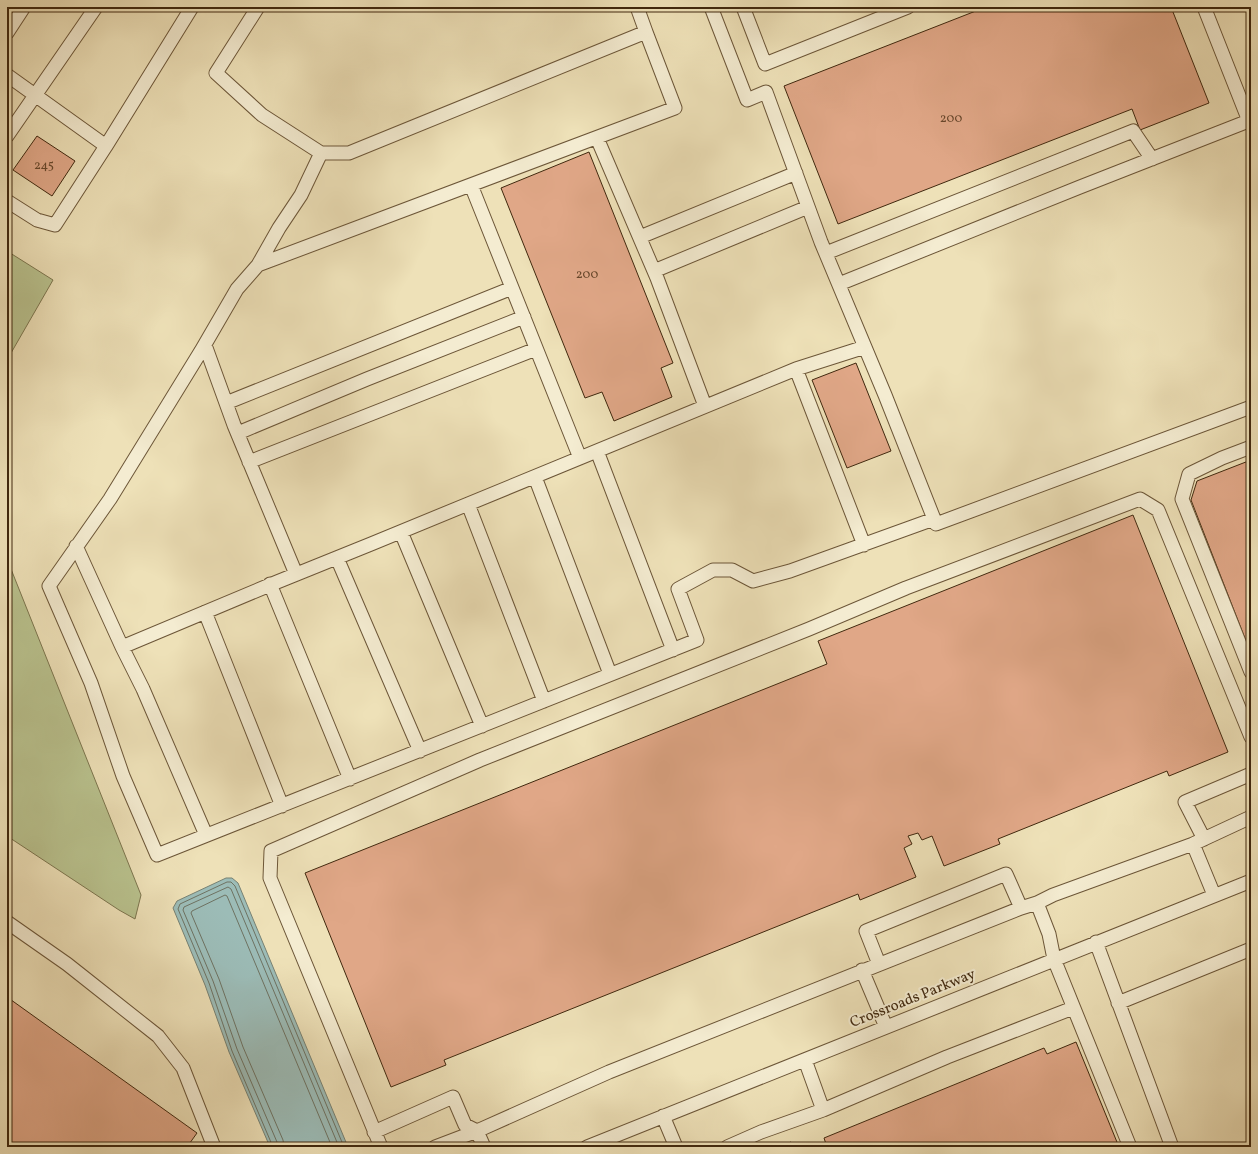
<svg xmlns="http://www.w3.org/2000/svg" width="1258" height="1154" font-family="Vollkorn,serif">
	<rect width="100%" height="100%" fill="#eee1b8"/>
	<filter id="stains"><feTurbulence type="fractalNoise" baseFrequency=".005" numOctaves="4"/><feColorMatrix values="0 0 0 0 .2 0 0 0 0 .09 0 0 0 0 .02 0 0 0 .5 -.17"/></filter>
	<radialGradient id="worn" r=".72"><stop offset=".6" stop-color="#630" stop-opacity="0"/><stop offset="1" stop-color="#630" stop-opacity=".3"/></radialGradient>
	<path fill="#b9c28e" stroke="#7c754e" d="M7,251L53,280L7,360Z
		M7,559L141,895L135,919L119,910L7,836Z"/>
	<path fill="#9cbcb7" stroke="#778173" d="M226,878H232L238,883L348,1147H270L229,1052L205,985L173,908L177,901Z"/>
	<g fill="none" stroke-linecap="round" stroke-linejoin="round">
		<path stroke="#6e7262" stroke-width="1" d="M273,1147L232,1051L209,983L178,909L180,904L227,882H231L235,886L344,1147
			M278,1147L277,1142L237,1049L213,981L183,910L184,907L228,887L231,889L339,1147
			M284,1147L283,1140L243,1047L219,979L191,913L192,911L225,895L227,896L332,1147"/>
	</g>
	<path fill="#e0a787" stroke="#40280e" d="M986,7H1171L1209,103L1140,130L1132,109L838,224L784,86Z
		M37,136L75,161L52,196L13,170Z
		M589,152L673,363L661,368L672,397L614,421L602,392L585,398L501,188Z
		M856,363L891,451L847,468L812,380Z
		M1251,460V654L1191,500L1197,481Z
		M1133,515L1228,752L1169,776L1167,771L998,839L1000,844L944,866L932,836L922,840L918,833L908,836L912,844L904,848L916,877L860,900L858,894L444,1060L446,1065L391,1087L305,873L827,664L818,641Z
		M7,997L197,1133L187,1147H7Z
		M1076,1042L1119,1147H827L824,1138L1044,1048L1047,1054Z
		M791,1142L793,1147H781L780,1146Z"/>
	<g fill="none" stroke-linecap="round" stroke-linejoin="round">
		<defs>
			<path id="minor" d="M258,7L216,73L262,115L321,153H349L646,32L637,7
				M711,7L747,100L766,92L821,242L885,395L936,524L1251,407
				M743,7L765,64L908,7
				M1204,7L1249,121
				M7,33L24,7
				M7,75L106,146L192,7
				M7,136L96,7
				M597,138L657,278L705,406
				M321,153L301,195L279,228L258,265L675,108L646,32
				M471,185L580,458
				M7,201L37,220L55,225L106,146
				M640,237L796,173
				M826,253L1133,131L1152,159
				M258,265L237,289L201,351L110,499L49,586L91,683L123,776L157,855L697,640L678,589L713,570H732L753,581L790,571L934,519
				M654,271L808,207
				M839,284L1080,187L1251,120
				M205,345L234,425L296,574
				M226,403L512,288
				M238,433L367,379L524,317
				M1251,447L1222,458L1189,474L1182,499L1251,672
				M597,451L673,650
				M249,462L536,349
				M535,477L610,674
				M468,504L544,701
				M401,532L482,726
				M864,545L796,369L865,347
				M76,546L122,647L277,582L371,544L796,369
				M337,558L420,751
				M270,584L350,779
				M205,612L282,806
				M122,647L143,689L206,835
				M1204,839L1185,802L1251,774
				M1214,895L1193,844L1251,817
				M1037,903L1049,934L1054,959L1130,1147
				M7,922L67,964L158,1036L183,1068L214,1147
				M1096,942L1172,1147
				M879,964L866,931L1006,874L1021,908
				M862,970L886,1027
				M1118,1003L1251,949
				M805,1060L823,1110
				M663,1116L676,1147
				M374,1132L453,1097L465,1125L477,1131L609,1072L1021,908L1037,903L1053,895L1193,844
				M381,1147L270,878L271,851L480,760L809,629L906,588L1140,499L1158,510L1251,737
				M435,1147L477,1131L484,1147
				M587,1147L1251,881
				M727,1147L761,1132L823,1110L947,1057L1073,1008"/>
		</defs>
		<use href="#minor" stroke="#6c5638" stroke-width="15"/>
		<use href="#minor" stroke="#f4ecd1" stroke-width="13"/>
	</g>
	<g text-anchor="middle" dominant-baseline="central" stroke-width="4" stroke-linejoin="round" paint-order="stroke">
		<g font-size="13" fill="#68482c">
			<text x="951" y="119">200</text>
			<text x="44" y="166">245</text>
			<text x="587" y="275">200</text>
		</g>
		<g font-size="15" fill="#40280e" stroke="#f4ecd1">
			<text transform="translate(913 999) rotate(-22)">Crossroads Parkway</text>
		</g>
	</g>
	<rect width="1258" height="1154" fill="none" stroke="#eee1b8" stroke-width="24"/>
	<rect x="8" y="8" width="1242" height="1138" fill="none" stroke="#40280e" stroke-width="2"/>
	<rect x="12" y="12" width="1234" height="1130" fill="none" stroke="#40280e"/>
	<rect width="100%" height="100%" filter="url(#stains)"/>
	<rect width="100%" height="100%" fill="url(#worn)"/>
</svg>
